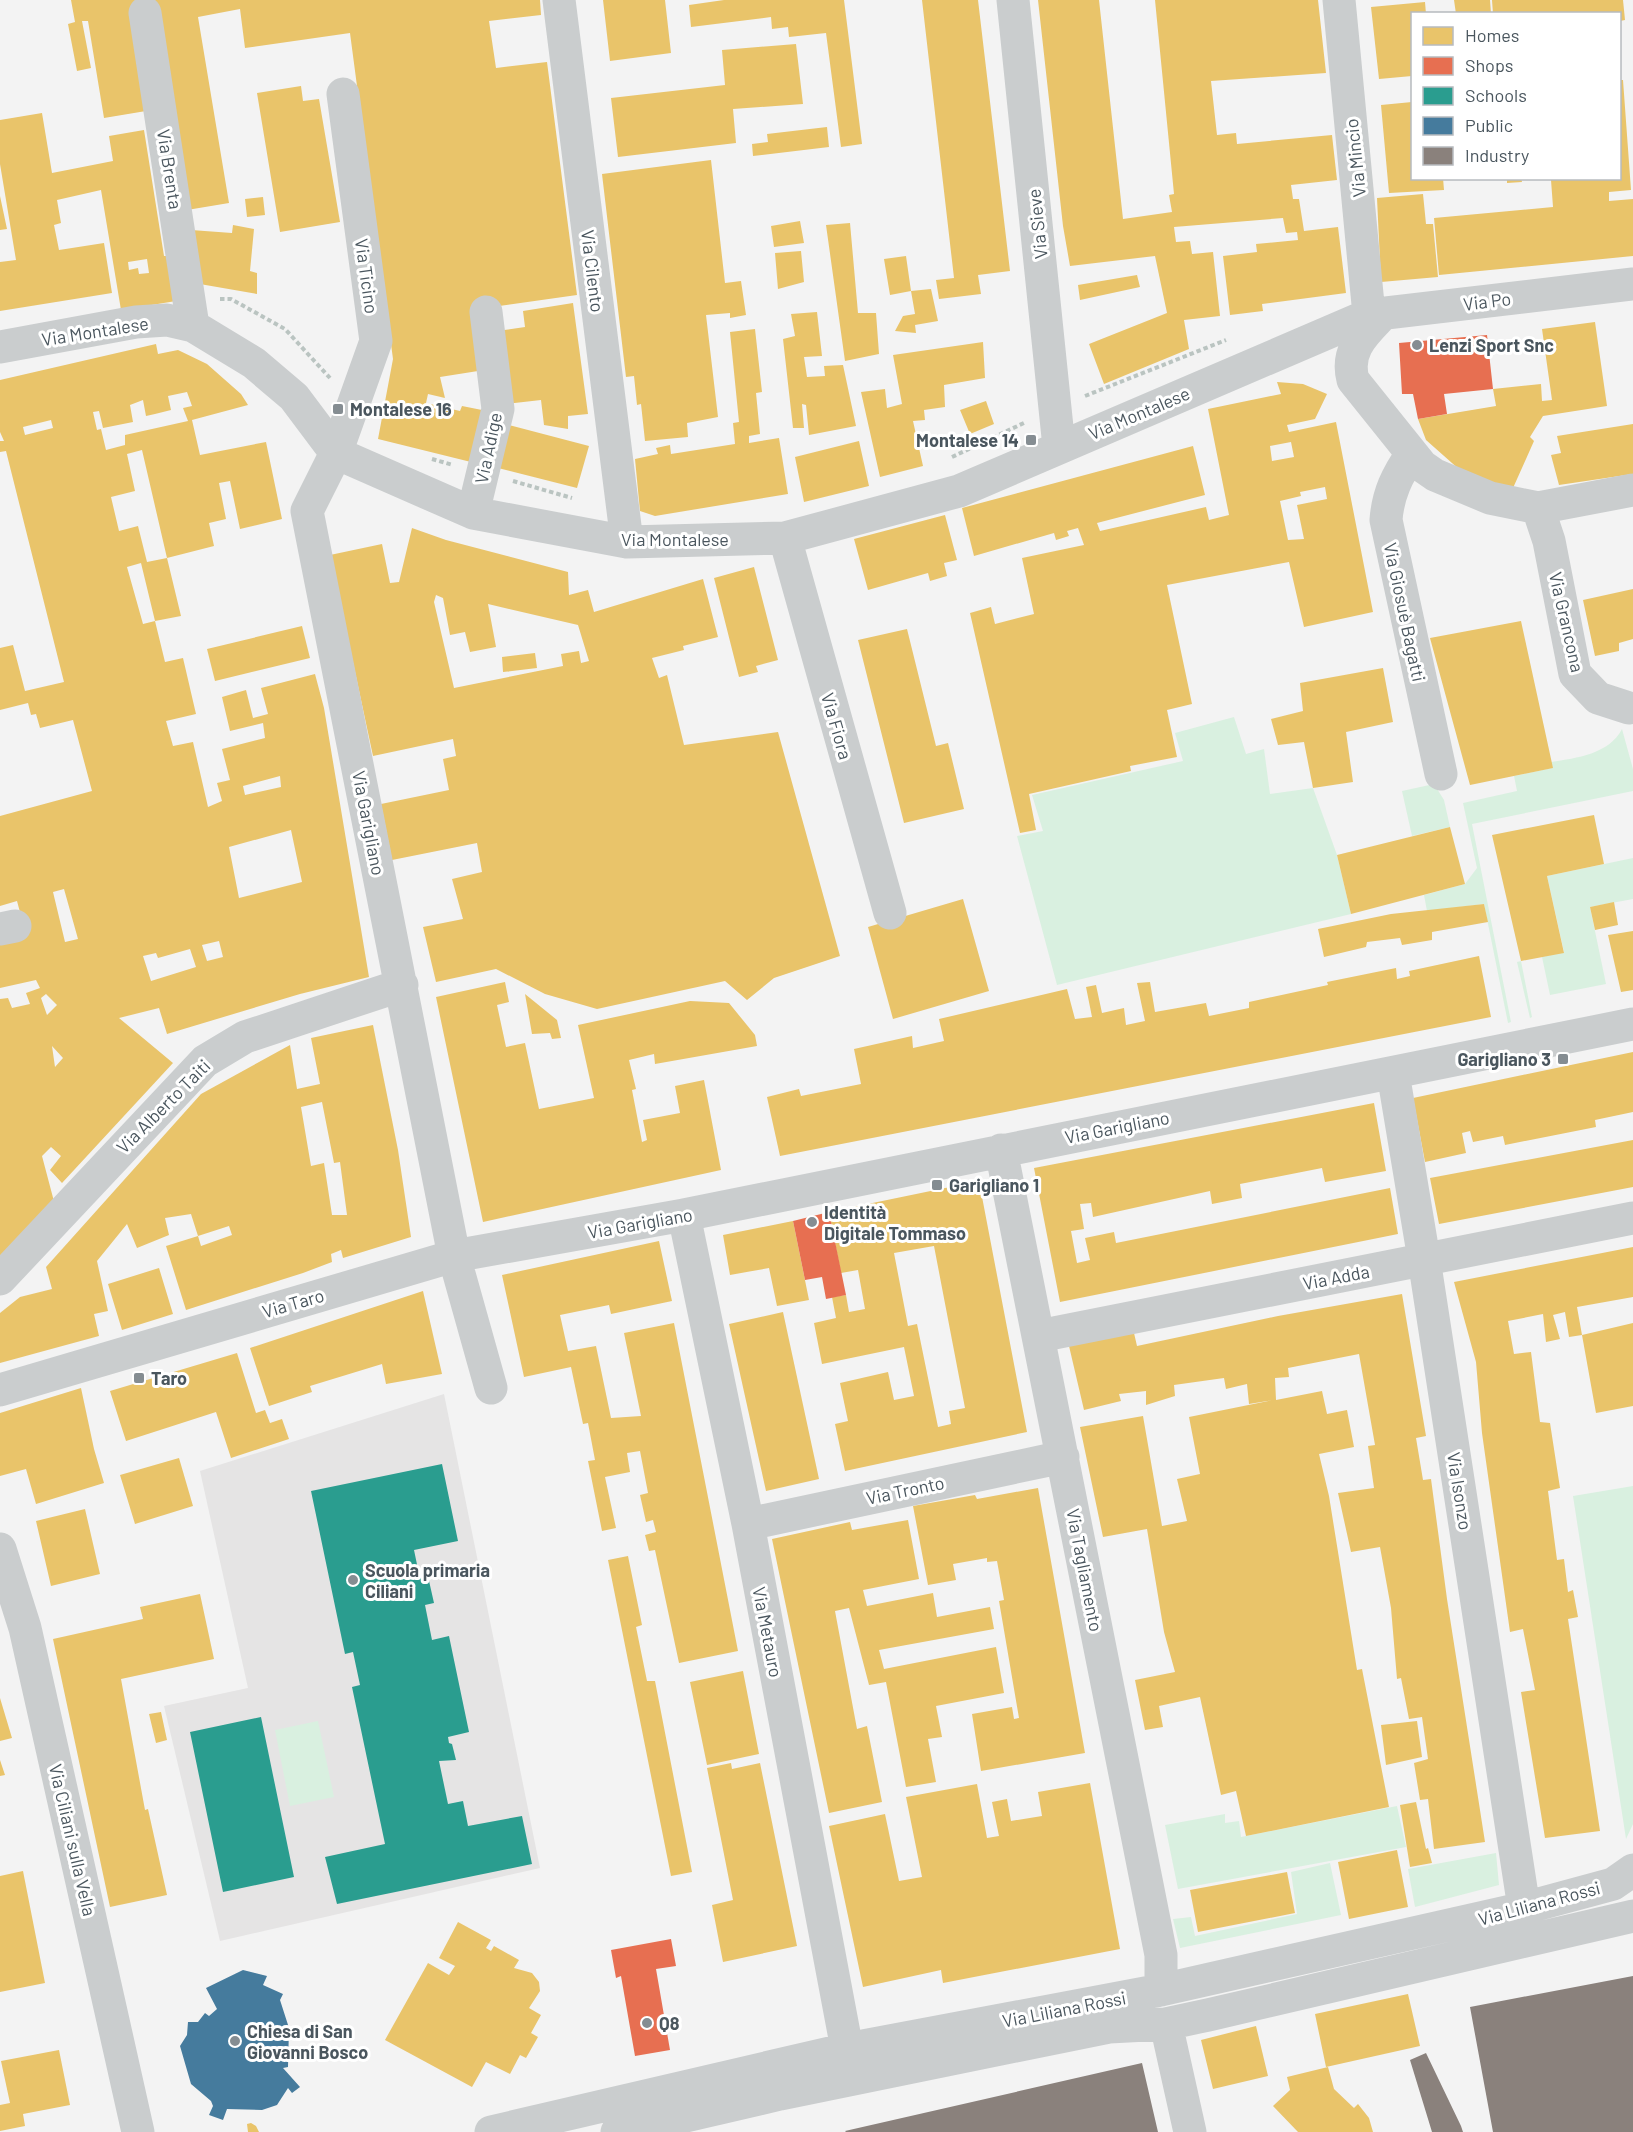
<svg xmlns="http://www.w3.org/2000/svg" width="1633" height="2132" font-family="Barlow,sans-serif">
	<rect width="100%" height="100%" fill="#f3f3f3"/>
	<path fill="#e5e4e4" d="M444,1394L540,1868L220,1941L164,1706L248,1688L200,1471Z"/>
	<path fill="#d9f0e0" d="M1234,717L1246,754L1264,749L1270,794L1313,788L1337,855L1351,914L1057,985L1017,836L1043,831L1032,795L1183,761L1175,733Z
		M1622,729L1633,769V791L1472,824L1511,1022L1508,1023L1484,904L1427,911L1424,895L1465,884L1477,868L1463,803L1517,791L1514,776L1552,768L1551,762C1577,758 1609,754 1622,729Z
		M1434,784L1444,800L1450,827L1412,836L1402,791Z
		M1633,858V899L1590,907L1606,984L1550,995L1542,957L1564,952L1547,876Z
		M1521,961L1532,1017L1530,1018L1517,962Z
		M1633,1486V1824L1626,1839L1573,1496Z
		M318,1721L334,1797L290,1806L275,1730Z
		M1397,1806L1406,1847L1178,1889L1165,1825L1225,1814V1823L1239,1821L1241,1837Z
		M1496,1853L1499,1885L1415,1907L1408,1869Z
		M1330,1863L1341,1915L1180,1948L1173,1919L1191,1917L1195,1936L1297,1914L1291,1872Z"/>
	<path fill="#e9c46a" fill-rule="evenodd" d="M71,0H140L152,110L104,118L88,21H82L91,68L77,71L68,24L75,22Z
		M150,0H540L541,15L489,21L496,68L547,62L577,295L470,310L478,371L440,377L445,398L428,394L426,403L460,411L462,406L487,411L475,463L378,439L393,359L350,33L245,48L240,9L198,17L229,203L187,210Z
		M603,0H665L671,53L610,61Z
		M724,0H844L862,144L841,147L826,33L789,37L788,27L772,29L771,17L691,27L689,5Z
		M922,0H978L1010,271L978,275L981,294L939,299L936,280L954,278Z
		M1038,0H1099L1123,219L1172,212L1169,195L1174,194L1155,0H1318L1326,73L1211,81L1217,135L1236,133L1237,144L1332,135L1337,180L1291,185L1293,199H1299L1304,231L1338,227L1346,293L1262,304L1263,311L1230,315L1223,256L1257,252L1256,244L1298,240L1297,232L1286,233L1283,218L1174,227L1176,242L1190,241L1192,254L1213,252L1220,316L1184,320L1189,349L1104,384L1089,344L1167,313L1155,256L1070,266L1063,226Z
		M1454,0H1490L1491,14H1456Z
		M1492,0H1623L1625,20L1620,21V14H1493Z
		M1425,2L1426,14H1412V76L1379,79L1371,7Z
		M796,44L803,104L733,109L736,143L618,157L611,98L725,85L722,50Z
		M1620,80H1623L1631,190L1609,192V201L1633,199V256L1439,275L1434,218L1553,207L1551,180L1620,178Z
		M301,86L303,101L319,99L340,222L280,232L257,93Z
		M1412,102V178H1443L1444,190L1389,193L1381,105Z
		M42,113L52,173L113,161L109,136L144,130L164,256H169L176,301L121,310L101,190L57,200L61,223L54,225L59,250L104,243L112,293L0,311V262L16,260L0,164V120ZM147,259L149,273L139,274L138,268L129,270L128,262Z
		M827,127L829,147L753,156L752,144L768,142L767,134Z
		M711,160L725,283L741,281L746,315L730,318V313L706,315L718,417L687,423L688,437L645,441L641,404L637,405L634,376L626,377L602,174Z
		M1507,178H1521L1522,182L1507,183Z
		M1423,194L1426,224H1433L1438,277L1381,282L1377,198Z
		M0,196L7,229L0,230Z
		M263,197L265,215L247,217L245,199Z
		M800,221L804,243L774,247L771,226Z
		M850,223L858,313H876L879,354L845,361L826,225Z
		M233,225L254,229L250,271L257,273V294L194,283L191,230L232,233Z
		M801,251L804,282L778,289L775,253Z
		M906,256L911,291L890,295L884,259Z
		M1137,275L1140,287L1080,300L1078,285Z
		M931,289L938,321L915,325L916,333L895,331L903,316L915,314L911,291Z
		M573,303L588,414L568,416V429L544,425L541,400L506,404L497,331L525,327L523,311Z
		M817,312L822,356L804,357L807,377L825,376L824,366L843,365L856,426L809,435L806,405L802,404L804,428H793L783,339L795,336L791,314Z
		M1595,322L1607,406L1543,416L1530,437L1534,441L1513,488L1487,485L1461,471L1426,440L1418,419L1496,406L1493,389L1541,384L1542,401L1552,400L1542,329Z
		M755,329L762,392L756,393L760,434L749,436V443L779,438L788,494L655,516L640,511L635,459L658,454L656,448L670,445L671,454L735,444L733,423L739,422L730,332Z
		M983,342L985,378L944,385L945,407L924,410L925,420L913,421L923,466L880,477L861,392L885,389L887,408L902,404L893,355Z
		M156,344L158,354L178,350L207,364L241,394L248,405L192,420L200,455L266,442L282,519L240,529L230,481L219,483L226,519L209,523L214,546L167,558L142,450L127,454L135,491L111,497L119,531L138,526L147,562L167,558L181,616L155,621L165,662L183,658L196,714L166,721L173,746L193,742L208,807L222,801L217,783L230,780L222,749L265,738L263,723L230,731L222,697L246,690L253,718L268,714L261,688L315,674L324,708L369,977L300,994L167,1034L159,1008L119,1018L173,1063L62,1183L50,1170L61,1156L51,1147L42,1156L56,1209L0,1262V999L8,998L12,1008L30,1004L26,993L40,988L36,980L0,988V937L25,931L17,901L0,906V816L92,791L73,720L40,728L36,714L31,715L28,703L0,710V648L13,645L25,691L64,682L6,451L0,452V441H4L0,432V380ZM187,392L192,406L183,408L188,421L125,435V445L106,450L101,429L97,430L93,412L99,411L103,428L133,422L130,405L143,400L146,416L155,414L171,410L168,396ZM51,420L53,428L25,435L23,427ZM141,563L155,621L143,624L127,567ZM280,776L281,787L245,795L243,786ZM291,830L302,882L239,898L229,847ZM64,889L78,939L65,942L53,892ZM219,941L223,957L207,961L202,945ZM190,949L196,967L151,981L143,956L156,953L158,958ZM46,994L57,1005L47,1015L41,998ZM52,1046L63,1058L55,1067Z
		M1277,382L1303,384L1327,394L1315,419L1287,425L1289,432L1336,422L1373,612L1304,627L1289,562L1167,585L1192,704L1167,710L1177,757L1130,766L1131,771L1029,794L1036,830L1020,833L970,613L991,607L995,624L1034,614L1022,558L1084,545L1078,528L1067,531L1069,536L1056,540L1054,533L974,556L962,508L1193,446L1205,495L1097,523L1100,531L1206,507L1209,520L1229,515L1208,409L1281,394ZM1291,442L1294,457L1272,461L1270,446ZM1325,487L1327,499L1297,505L1304,539L1288,540L1280,501L1301,496L1300,492Z
		M986,401L994,424L970,434L960,410Z
		M501,423L589,446L577,488L490,466Z
		M1633,424V474L1559,485L1551,455L1561,453L1557,436Z
		M859,441L869,486L804,502L795,457Z
		M945,515L957,560L944,563L947,576L930,581L928,573L868,590L854,539Z
		M412,528L446,540L568,572L569,595L588,590L594,612L703,579L718,637L683,646L684,650L652,658L659,678L667,675L684,745L778,732L840,956L774,978L747,1000L725,981L597,1009L545,994L496,969L436,982L423,927L463,919L452,879L482,872L477,843L392,860L381,804L449,790L443,759L456,756L453,739L373,756L330,555L382,544L390,583L399,582ZM436,595L443,598L450,635L465,632L470,652L496,647L488,604L578,625L589,661L581,663L579,651L561,654L563,666L454,688L434,602Z
		M754,567L778,660L756,666L758,672L739,677L714,578Z
		M1633,589V639L1619,643V651L1595,656L1583,600Z
		M1521,621L1553,768L1470,785L1430,638Z
		M302,626L310,658L215,681L207,649Z
		M907,629L936,746L948,743L964,809L904,823L858,640Z
		M535,653L537,668L503,672L502,657Z
		M1383,668L1393,722L1346,732L1353,782L1313,788L1304,742L1278,745L1271,719L1303,711L1300,683Z
		M1594,815L1604,864L1547,876L1564,953L1521,961L1492,835Z
		M1450,827L1465,884L1351,914L1337,855Z
		M963,899L989,991L893,1019L868,927Z
		M1614,902L1618,925L1595,930L1590,907Z
		M1484,904L1488,922L1432,932V940L1402,945L1400,938L1367,942L1366,947L1324,957L1318,929L1391,914Z
		M1633,931V990L1621,992L1608,935Z
		M1479,956L1491,1017L780,1156L767,1097L799,1089L801,1096L861,1084L854,1049L912,1036L913,1048L944,1041L939,1019L1067,989L1075,1019L1092,1017L1086,987L1096,985L1102,1013L1124,1008L1126,1025L1145,1021L1137,983L1150,982L1155,1012L1206,1003L1209,1016L1249,1008V1002L1328,985L1327,982L1396,968L1397,979L1410,976L1409,971Z
		M505,982L509,1002L497,1005L506,1047L525,1043L539,1109L594,1098L578,1025L690,1001L729,1003L755,1035L757,1046L655,1064L654,1054L629,1060L636,1089L632,1090L642,1142L647,1140L643,1120L680,1113L675,1086L704,1080L721,1170L483,1222L436,997Z
		M525,994L557,1020L561,1038L552,1039L550,1033L532,1034Z
		M373,1025L398,1150L411,1237L343,1258L341,1250L331,1254L332,1262L303,1273L186,1310L166,1246L198,1236L191,1214L165,1218L169,1235L137,1248L127,1224L97,1261L108,1311L94,1314L99,1336L0,1363V1313L20,1297L52,1289L46,1267L201,1094L290,1045L297,1089L320,1084L311,1038ZM322,1102L334,1163L340,1162L347,1215H332L324,1163L311,1166L301,1107ZM229,1226L232,1235L201,1246L198,1236Z
		M1633,1052V1112L1595,1120L1596,1127L1505,1145L1503,1136L1473,1142L1470,1131L1462,1133L1466,1153L1425,1162L1413,1098Z
		M1374,1103L1386,1171L1325,1182L1322,1168L1240,1184L1242,1198L1212,1204L1210,1191L1093,1217L1091,1203L1080,1204L1084,1229L1071,1231L1077,1263L1090,1260L1085,1238L1114,1232L1116,1243L1390,1188L1398,1234L1060,1302L1034,1168Z
		M1633,1140V1187L1439,1224L1430,1178Z
		M979,1181L1027,1432L845,1471L835,1424L848,1421L840,1383L888,1372L894,1400L914,1396L904,1347L822,1364L814,1323L836,1318L832,1297L846,1295L849,1312L865,1309L858,1270L841,1273L829,1212ZM934,1246L965,1408L949,1411L951,1424L938,1427L917,1324L908,1326L894,1253Z
		M793,1221L809,1300L777,1306L769,1268L730,1275L723,1235Z
		M659,1241L672,1301L611,1314L609,1305L560,1315L568,1351L596,1346L611,1418L641,1416L624,1333L674,1323L738,1651L679,1663L655,1550L649,1551L645,1535L656,1532L653,1520L646,1522L640,1495L648,1493L640,1451L627,1453L630,1472L605,1477L616,1528L602,1531L588,1461L595,1460L588,1423L583,1424L571,1367L524,1377L502,1275Z
		M1633,1247V1297L1577,1307L1582,1335L1569,1337L1565,1312L1553,1315L1560,1339L1546,1342L1543,1314L1508,1321L1514,1354L1531,1352L1540,1422L1550,1423L1560,1488L1548,1491L1557,1560L1564,1559L1568,1592L1573,1590L1578,1617L1568,1619L1600,1831L1545,1838L1521,1692L1535,1690L1523,1629L1510,1632L1482,1433L1476,1362L1454,1282Z
		M159,1268L173,1314L122,1330L108,1284Z
		M423,1291L442,1374L386,1384L382,1364L310,1386L312,1392L269,1406L250,1348Z
		M1402,1294L1426,1436L1416,1438L1423,1480L1431,1479L1447,1599L1485,1842L1434,1849L1428,1799L1420,1800L1414,1763L1428,1759L1422,1717L1409,1719L1401,1678L1397,1679L1391,1608L1380,1547L1351,1552L1338,1493L1374,1488L1368,1446L1375,1445L1359,1354L1288,1368L1289,1377L1275,1378L1276,1400L1322,1391L1327,1414L1347,1410L1354,1447L1319,1454L1329,1496L1357,1670L1362,1669L1389,1807L1246,1836L1236,1791L1221,1795L1200,1697L1159,1706L1163,1727L1145,1730L1135,1680L1175,1672L1164,1632L1147,1529L1103,1537L1080,1427L1143,1416L1162,1526L1187,1521L1177,1479L1200,1474L1189,1417L1273,1400L1249,1404L1247,1384L1226,1389L1224,1378L1174,1385L1175,1396L1146,1405V1391L1119,1394L1121,1401L1084,1410L1069,1346L1134,1333L1137,1346L1278,1316Z
		M783,1312L819,1479L766,1491L729,1324Z
		M1633,1323V1406L1596,1413L1582,1335Z
		M237,1353L256,1413L265,1410L270,1423L282,1419L289,1439L231,1458L216,1412L126,1441L110,1391Z
		M81,1388L94,1449L104,1483L36,1504L26,1469L0,1476V1413Z
		M179,1458L193,1506L135,1524L120,1475Z
		M1038,1488L1085,1753L981,1771L972,1714L1012,1707L1014,1719L1019,1718L999,1601L1004,1600L997,1561L987,1562V1558L953,1564L956,1580L928,1585L913,1506L975,1495L977,1499Z
		M85,1509L100,1574L51,1586L36,1521Z
		M908,1520L919,1579L863,1590L867,1606L933,1593L937,1617L990,1607L994,1629L879,1650L884,1669L996,1647L1004,1693L936,1706L942,1737L928,1739L936,1782L906,1787L886,1682L869,1685L849,1608L835,1611L857,1729L867,1726L882,1802L829,1813L772,1539L850,1522L852,1530Z
		M628,1556L642,1625L636,1627L647,1681H655L692,1872L671,1876L608,1560Z
		M200,1594L214,1659L121,1679L145,1810L148,1809L167,1895L110,1907L53,1639L143,1619L140,1607Z
		M743,1671L759,1754L707,1765L690,1682Z
		M0,1698L12,1738L0,1741Z
		M161,1712L167,1740L156,1743L149,1714Z
		M1417,1721L1422,1757L1386,1765L1381,1725Z
		M0,1760L5,1775L0,1776Z
		M731,1763L732,1769L760,1763L797,1946L723,1962L712,1905L733,1900L707,1768Z
		M1090,1783L1120,1949L943,1983L941,1970L863,1987L829,1826L885,1814L899,1881L922,1877L906,1797L977,1784L987,1838L999,1836L992,1802L1007,1799L1011,1821L1042,1816L1038,1792Z
		M1416,1802L1426,1849L1428,1848L1432,1863L1410,1867L1400,1805Z
		M1397,1850L1408,1907L1349,1919L1338,1862Z
		M23,1871L45,1983L0,1992V1876Z
		M1287,1872L1295,1913L1198,1932L1190,1890Z
		M458,1922L491,1940L486,1948L491,1951L494,1946L519,1960L514,1968L532,1973L539,1982L540,1991L529,2008L541,2015L531,2033L538,2037L526,2058L520,2055L510,2074L486,2062L472,2087L385,2040L428,1963L449,1975L455,1966L439,1958Z
		M1408,1994L1420,2046L1326,2067L1315,2014Z
		M1256,2026L1268,2076L1213,2089L1201,2040Z
		M59,2050L70,2105L23,2114L25,2126L0,2131V2105L10,2103L1,2061Z
		M1328,2067L1334,2089L1354,2108L1358,2104L1369,2118L1373,2132H1298L1273,2106L1290,2090L1287,2077Z
		M251,2123L256,2126L259,2132H248L247,2124Z"/>
	<path fill="#e76f51" d="M1487,335L1493,389L1444,394L1447,414L1418,419L1413,394H1402L1399,343Z
		M829,1212L846,1295L826,1299L822,1277L805,1280L793,1221Z
		M671,1939L676,1966L656,1969L670,2050L635,2056L621,1976L616,1978L611,1950Z"/>
	<path fill="#2a9d8f" d="M442,1464L458,1541L414,1550L419,1574L427,1572L434,1603L425,1605L432,1640L449,1636L469,1732L448,1737L449,1743L452,1744L456,1760L439,1761L448,1804L463,1801L468,1826L522,1816L532,1864L337,1904L325,1857L385,1844L352,1687L360,1685L353,1652L345,1654L311,1491Z
		M261,1717L294,1877L223,1892L190,1732Z"/>
	<path fill="#457b9d" d="M243,1970L267,1976L263,1985L283,1994L280,2000L289,2028L288,2067L283,2068L300,2087L292,2093L288,2088L277,2105L262,2110L227,2109L223,2120L209,2115L213,2106L211,2101L191,2084L180,2046L187,2035L188,2022H198L205,2013L209,2016L217,2009L206,1988Z"/>
	<path fill="#8a817c" d="M1633,1976V2132H1493L1470,2007Z
		M1426,2053L1461,2126L1463,2132H1432L1410,2060Z
		M1142,2063L1158,2132H846L845,2131Z"/>
	<g fill="none" stroke-linecap="round" stroke-linejoin="round">
		<path stroke="#bac4c1" stroke-width="4" stroke-dasharray="4.5 3" stroke-linecap="butt" d="M220,299H231L285,329L330,378
			M1085,396L1226,340
			M952,457L1026,422
			M432,459L453,465
			M513,481L572,498"/>
		<path stroke="#cacdce" stroke-width="33" d="M559,0L627,542
			M1013,0L1059,447
			M1339,0L1369,315
			M145,13L193,326
			M343,94L376,341L336,453L307,511L454,1256L491,1388
			M1383,314C1364,334 1345,350 1353,380L1422,466L1435,475L1490,498L1538,508L1633,490
			M0,347L136,322L167,320L193,326L254,363L294,397L336,453L473,513L627,542L785,538L959,491L1369,315L1633,284
			M1412,454C1397,475 1388,494 1386,520L1441,774
			M1538,508L1549,541L1575,674L1598,698L1629,708
			M473,513L498,409L486,312
			M785,538L890,913
			M0,929L15,926
			M1393,1073L1424,1259L1524,1908
			M1001,1150L1161,1955V1990
			M684,1215L748,1524L847,2049
			M0,1279L205,1061L245,1037L402,985
			M1039,1336L1633,1218
			M0,1390L454,1256L684,1215L1633,1024
			M748,1524L1063,1457
			M0,1549L25,1628L138,2132
			M1166,2024L1190,2132
			M491,2132L847,2049L1161,1990L1524,1908L1613,1884L1633,1870
			M617,2132L780,2094L1109,2027L1166,2024L1208,2015L1633,1916"/>
	</g>
	<g fill="#858d92" stroke="#fff" stroke-width="2">
		<circle cx="1417" cy="345" r="6"/>
		<rect x="332" y="403" width="12" height="12" rx="3"/>
		<rect x="1025" y="434" width="12" height="12" rx="3"/>
		<rect x="1557" y="1053" width="12" height="12" rx="3"/>
		<rect x="931" y="1179" width="12" height="12" rx="3"/>
		<circle cx="812" cy="1222" r="6"/>
		<rect x="133" y="1372" width="12" height="12" rx="3"/>
		<circle cx="353" cy="1580" r="6"/>
		<circle cx="647" cy="2023" r="6"/>
		<circle cx="235" cy="2041" r="6"/>
	</g>
	<g text-anchor="middle" dominant-baseline="central" stroke-width="6" stroke-linejoin="round" paint-order="stroke">
		<g font-size="18" fill="#4a565e" stroke="#fff">
			<text transform="translate(1355 158) rotate(-96)">Via Mincio</text>
			<text transform="translate(170 169) rotate(81)">Via Brenta</text>
			<text transform="translate(1037 224) rotate(-96)">Via Sieve</text>
			<text transform="translate(593 271) rotate(83)">Via Cilento</text>
			<text transform="translate(367 276) rotate(82)">Via Ticino</text>
			<text transform="translate(1487 301) rotate(-7)">Via Po</text>
			<text transform="translate(95 331) rotate(-9)">Via Montalese</text>
			<text transform="translate(1139 413) rotate(-23)">Via Montalese</text>
			<text transform="translate(488 448) rotate(-78)">Via Adige</text>
			<text x="675" y="539">Via Montalese</text>
			<text transform="translate(1405 612) rotate(78)">Via Giosuè Bagatti</text>
			<text transform="translate(1567 622) rotate(77)">Via Grancona</text>
			<text transform="translate(837 726) rotate(74)">Via Fiora</text>
			<text transform="translate(369 823) rotate(79)">Via Garigliano</text>
			<text transform="translate(163 1106) rotate(-45)">Via Alberto Taiti</text>
			<text transform="translate(1117 1127) rotate(-11)">Via Garigliano</text>
			<text transform="translate(640 1223) rotate(-10)">Via Garigliano</text>
			<text transform="translate(1336 1277) rotate(-11)">Via Adda</text>
			<text transform="translate(293 1303) rotate(-16)">Via Taro</text>
			<text transform="translate(905 1490) rotate(-12)">Via Tronto</text>
			<text transform="translate(1460 1491) rotate(81)">Via Isonzo</text>
			<text transform="translate(1085 1570) rotate(79)">Via Tagliamento</text>
			<text transform="translate(768 1632) rotate(79)">Via Metauro</text>
			<text transform="translate(73 1840) rotate(77)">Via Ciliani sulla Vella</text>
			<text transform="translate(1539 1903) rotate(-15)">Via Liliana Rossi</text>
			<text transform="translate(1064 2009) rotate(-11)">Via Liliana Rossi</text>
		</g>
		<g font-size="18" font-weight="bold" fill="#4a565e" stroke="#fff" text-anchor="start">
			<text x="1429" y="345">Lenzi Sport Snc</text>
			<text x="350" y="409">Montalese 16</text>
			<text x="1019" y="440" text-anchor="end">Montalese 14</text>
			<text x="1551" y="1059" text-anchor="end">Garigliano 3</text>
			<text x="949" y="1185">Garigliano 1</text>
			<text x="824" y="1212">Identità<tspan x="824" dy="21">Digitale Tommaso</tspan></text>
			<text x="151" y="1378">Taro</text>
			<text x="365" y="1570">Scuola primaria<tspan x="365" dy="21">Ciliani</tspan></text>
			<text x="659" y="2023">Q8</text>
			<text x="247" y="2031">Chiesa di San<tspan x="247" dy="21">Giovanni Bosco</tspan></text>
		</g>
	</g>
	<rect x="1411" y="12" width="210" height="168" fill="#ffffff" stroke="#b7bbbf" stroke-width="1.5"/>
	<rect x="1423" y="27" width="30" height="18" fill="#e9c46a" stroke="#b7bbbf" stroke-width="1.5"/>
	<text x="1465" y="42" font-size="18" fill="#4a565e">Homes</text>
	<rect x="1423" y="57" width="30" height="18" fill="#e76f51" stroke="#b7bbbf" stroke-width="1.5"/>
	<text x="1465" y="72" font-size="18" fill="#4a565e">Shops</text>
	<rect x="1423" y="87" width="30" height="18" fill="#2a9d8f" stroke="#b7bbbf" stroke-width="1.5"/>
	<text x="1465" y="102" font-size="18" fill="#4a565e">Schools</text>
	<rect x="1423" y="117" width="30" height="18" fill="#457b9d" stroke="#b7bbbf" stroke-width="1.5"/>
	<text x="1465" y="132" font-size="18" fill="#4a565e">Public</text>
	<rect x="1423" y="147" width="30" height="18" fill="#8a817c" stroke="#b7bbbf" stroke-width="1.5"/>
	<text x="1465" y="162" font-size="18" fill="#4a565e">Industry</text>
</svg>
